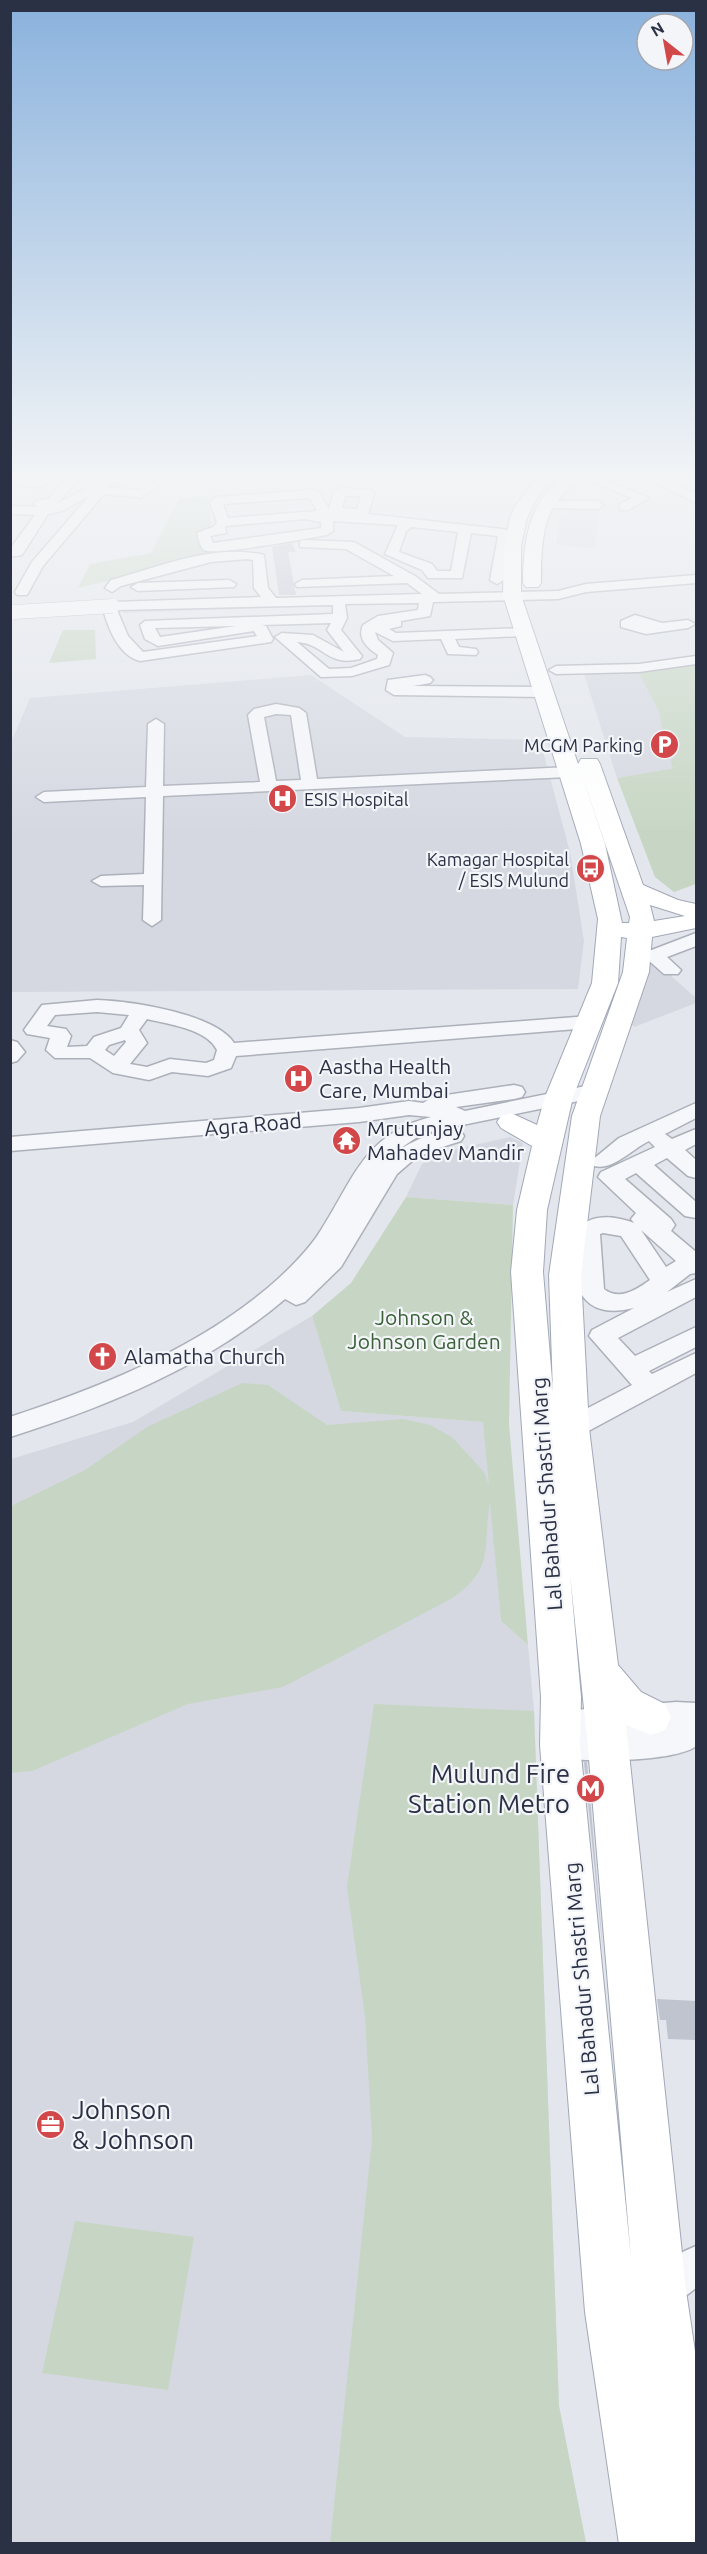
<svg xmlns="http://www.w3.org/2000/svg" width="707" height="2554" font-family="Ubuntu,sans-serif">
	<rect width="100%" height="100%" fill="#e3e6ec"/>
	<path fill="#d5d8e1" d="M562,506L599,509L595,548L556,545Z
		M497,591L501,600L123,613L126,601Z
		M645,673L686,767L617,778L584,674Z
		M311,675L405,737L540,740L570,852L584,941L578,989L11,992L10,745L30,698Z
		M651,958L696,998V1003L634,1027L629,1021Z
		M510,1137L523,1143L513,1205L406,1197L422,1164L439,1153Z
		M312,1316L341,1411L484,1422L501,1621L528,1645L534,1711L559,2406L586,2543L11,2544V1459L133,1422Z"/>
	<path fill="#c7d6c4" d="M208,496L214,554L78,588L90,564L151,553L179,499Z
		M63,630H95L96,659L49,663Z
		M696,665V884L674,892L655,877L617,778L676,768L672,767L671,760L677,754L663,735L660,714L639,673Z
		M406,1197L513,1205L509,1424L528,1645L501,1621L490,1502C482,1550 496,1568 451,1599L283,1687L188,1704L32,1771L11,1773V1506L85,1470L147,1427L242,1383L268,1385L327,1425L403,1419L430,1425L452,1437L484,1472L489,1486L483,1422L341,1411L312,1316L351,1283Z
		M374,1704L534,1711L559,2406L586,2543H330L372,2139L365,2017L347,1886Z
		M75,2221L194,2237L168,2390L42,2373Z"/>
	<path fill="#c0c4cf" d="M292,543L296,552H288L296,595H279L272,547Z
		M584,1762H587L604,1962Z
		M657,1999L696,2001V2040L668,2039L666,2020H660Z"/>
	<g fill="none" stroke-linecap="round" stroke-linejoin="round">
		<defs>
			<path id="minor" d="M10,478H53L43,487L10,485Z
				M67,478H79L58,503L106,478H120L107,487L139,490L157,478H170L141,498L104,494L43,566L27,595H17L15,592L32,562L89,496L62,511L48,514L22,555L10,557V549L35,515L10,514V506L37,507L34,504L36,501L48,499Z
				M584,478H600L649,498L628,510H620V504L632,498Z
				M647,478H662L696,494V503Z
				M340,488L372,490L374,493L368,514L519,531V537H509L504,580L497,584L490,580L498,536L471,533L462,578H428L422,570L385,554L398,525L333,521V531L327,535C309,538 215,556 204,550C200,547 198,538 197,533L213,527L217,523L210,502L216,497L313,490L319,492L329,509L334,492ZM345,496H361L357,509L342,508ZM310,498L317,511L228,518L223,504ZM305,519L321,522V528L213,543L210,536L226,533L225,526ZM412,527L458,532L451,571H437L432,564L399,552L406,531Z
				M546,501H598L604,505L598,509L542,508V502Z
				M305,540L354,542L415,576L439,594L558,591L586,584L696,575V583L586,592L558,599L433,602L430,616L401,621V626L389,629L396,633L524,628L531,632L524,636L455,639L459,647L476,649L478,652L476,655L448,654L441,639L393,641L375,632L378,640L393,653L389,665L352,676L321,677L275,637L282,633L313,635L344,652L327,630L331,623L262,625L266,626L273,639L271,642L140,661C119,656 108,628 103,609L113,602L261,597L254,588L253,560L247,559L211,562L121,586L112,592L105,588L111,580C159,567 214,543 264,555L268,588L276,598L422,594L407,583L297,587L295,584L302,580L394,576L346,549L300,547V541ZM419,603L418,610L378,616L363,625C357,638 367,648 378,655L377,659L351,668L329,669L297,642C325,644 327,667 360,659L362,656L341,630L347,618L345,604ZM333,605V614L145,621L140,625L145,639L158,646L254,631L257,636L143,652L128,636L117,610ZM236,626L160,637L155,628Z
				M229,580L236,584L234,587L138,591L131,587L138,583Z
				M635,615L662,623L688,620L695,624L688,628L646,634L621,627V621Z
				M696,656V664L639,672L556,674L549,670L556,666L639,664Z
				M425,675L430,677L433,680L430,683L413,686L545,687L553,692L545,697L394,695L386,690L388,680Z
				M276,704L299,708L306,713L317,779L569,767L577,772L569,777L163,796L161,920L152,926L143,920L144,885L101,886L92,881L101,876L144,874L146,797L44,802L36,797L44,792L146,787L148,724L156,719L164,724L163,786L260,782L248,715L254,709ZM276,714L291,715L301,780L276,781L264,717Z
				M696,933V946L667,957L681,970L678,974H664L647,959L649,951Z
				M97,1000C131,1001 216,1014 234,1043L589,1016L596,1018L599,1022L596,1026L589,1028L236,1056L231,1068L208,1076L172,1072L149,1080L113,1073L90,1058H55L46,1050L50,1038L27,1034L24,1030L42,1005ZM97,1012L129,1015L121,1028L94,1037L87,1046L67,1047L71,1036L66,1029L47,1026L55,1015ZM147,1019C168,1024 207,1029 217,1050L214,1060L206,1063L170,1059L147,1067L130,1064L147,1043L139,1030ZM125,1040L126,1042L114,1056L105,1050L109,1045Z
				M10,1040L17,1042L25,1052L17,1061L10,1063Z
				M595,1084L603,1086L606,1091L603,1096L433,1131L420,1135L398,1150C415,1141 441,1126 461,1131L464,1136L461,1141L433,1150L412,1161L397,1174L341,1267L305,1302L296,1305L285,1299C206,1366 109,1406 10,1437V1417C106,1385 204,1346 279,1278C294,1264 310,1248 321,1230C354,1179 364,1134 431,1117L409,1115L359,1122L10,1151V1137L359,1108L409,1101L423,1103L433,1097L514,1085L522,1087L525,1092L522,1097L514,1099L456,1107L465,1111Z
				M696,1103V1118L665,1134L672,1139L696,1129V1144L685,1150L696,1160V1178L688,1176L667,1158L654,1165L696,1202V1218L685,1216L636,1173L625,1179L671,1219L675,1225L671,1231L696,1252V1273L690,1274L667,1292L696,1279V1297L618,1338L635,1356L696,1327V1347L649,1371L652,1374L696,1353V1373L581,1435L572,1438L563,1435L559,1428L563,1421L632,1385L589,1336L592,1330L634,1308C613,1313 592,1313 580,1292L576,1232C589,1212 615,1216 634,1223L631,1219L636,1213L598,1177L601,1172L655,1147L649,1141C632,1149 613,1171 594,1166L591,1161L619,1138ZM641,1230L676,1261L666,1267ZM603,1233L621,1236L650,1280C636,1290 619,1301 604,1289L600,1234Z
				M676,1702L696,1703V1746C678,1762 573,1764 549,1755L545,1745L550,1735L546,1725L550,1715L561,1711Z
				M696,2246V2288L671,2307L657,2313L643,2307L637,2293C647,2271 674,2255 696,2246Z"/>
			<path id="major" d="M537,478H553L539,494L527,518L521,546V595L605,844L622,923H629L630,917L578,764L581,759H597L600,764L643,885L678,900L696,904V928L652,937L649,972L600,1116L581,1275L589,1428L618,1665L641,1692L665,1704L671,1717L665,1730L651,1735L626,1725L686,2291L696,2358V2544H619L585,2312L540,1745L541,1697L511,1272L517,1210L532,1146L501,1128L497,1122L501,1116L511,1113L537,1125L545,1097L592,983L598,919L581,844L503,595L504,546L510,518L516,505ZM650,905L685,916L654,921ZM621,937L627,938L623,972L572,1116L549,1275L553,1392L543,1272L547,1210L573,1097L618,983ZM570,1574L588,1747L631,2258L580,1745L581,1697Z
				M563,478H581C574,487 564,491 557,501C541,524 541,556 541,583L538,587H526L523,583C523,544 528,502 563,478Z"/>
		</defs>
		<use href="#minor" stroke="#acb0ba" stroke-width="3"/>
		<use href="#major" stroke="#a2a8b8" stroke-width="2"/>
		<use href="#minor" fill="#f6f7fa" fill-rule="evenodd"/>
		<use href="#major" fill="#fff" fill-rule="evenodd"/>
		<defs>
			<path id="minor-bridge" d="M14,612L113,606"/>
		</defs>
		<use href="#minor-bridge" stroke="#acb0ba" stroke-width="15" stroke-linecap="butt"/>
		<use href="#minor-bridge" stroke="#f6f7fa" stroke-width="14"/>
	</g>
	<linearGradient id="sky" x2="0" y2="1"><stop stop-color="#8ab2dd"/><stop offset="0.57" stop-color="#f2f4f6"/><stop offset="1" stop-color="#f2f4f6" stop-opacity="0"/></linearGradient>
	<rect width="707" height="835" fill="url(#sky)"/>
	<defs>
		<symbol id="parking-disc" viewBox="-11 -11 22 22"><circle r="9.5" fill="#d2484a" stroke="#f3f5f9"/><path d="M-3.5-5.5H1a3.5 3.5 0 0 1 0 7H-1V5.5H-3.5ZM-1-3.4V-.6H.8a1.4 1.4 0 0 0 0-2.8Z" fill="#fff"/></symbol>
		<symbol id="hospital-disc" viewBox="-11 -11 22 22"><circle r="9.5" fill="#d2484a" stroke="#f3f5f9"/><path d="M-5-5h3v3.5h4V-5h3V5h-3V1.5h-4V5h-3Z" fill="#fff"/></symbol>
		<symbol id="bus-disc" viewBox="-11 -11 22 22"><circle r="9.5" fill="#d2484a" stroke="#f3f5f9"/><path d="M-5-6H5V4H4V6H2V4H-2V6H-4V4H-5ZM-3.5-4V0h7V-4ZM-3.5 1.2v1.5H-2V1.2ZM2 1.2v1.5H3.5V1.2Z" fill="#fff"/></symbol>
		<symbol id="temple-disc" viewBox="-11 -11 22 22"><circle r="9.5" fill="#d2484a" stroke="#f3f5f9"/><path d="M0-6L5-2H3V0L6.5 2.5H4V6H1.5V3h-3V6H-4V2.5H-6.5L-3 0V-2H-5Z" fill="#fff"/></symbol>
		<symbol id="church-disc" viewBox="-11 -11 22 22"><circle r="9.5" fill="#d2484a" stroke="#f3f5f9"/><path d="M-1.2-6h2.4v3.5h3.3v2.4h-3.3V6h-2.4V-.1h-3.3v-2.4h3.3Z" fill="#fff"/></symbol>
		<symbol id="metro-disc" viewBox="-11 -11 22 22"><circle r="9.5" fill="#d2484a" stroke="#f3f5f9"/><path d="M-5.5 5V-5H-3L0 0L3-5H5.5V5H3V-.5L0 4L-3-.5V5Z" fill="#fff"/></symbol>
		<symbol id="office-disc" viewBox="-11 -11 22 22"><circle r="9.5" fill="#d2484a" stroke="#f3f5f9"/><path d="M-6-3h4V-5.5h4V-3h4V5H-6ZM-1-4.5V-3h2v-1.5ZM-6 0V1H6V0Z" fill="#fff"/></symbol>
	</defs>
	<g fill-rule="evenodd">
		<use href="#parking-disc" x="648" y="728" width="33" height="33"/>
		<use href="#hospital-disc" x="266" y="782" width="33" height="33"/>
		<use href="#bus-disc" x="574" y="852" width="33" height="33"/>
		<use href="#hospital-disc" x="282" y="1062" width="33" height="33"/>
		<use href="#temple-disc" x="330" y="1124" width="33" height="33"/>
		<use href="#church-disc" x="86" y="1340" width="33" height="33"/>
		<use href="#metro-disc" x="574" y="1772" width="33" height="33"/>
		<use href="#office-disc" x="34" y="2108" width="33" height="33"/>
	</g>
	<g text-anchor="middle" dominant-baseline="central" stroke-width="4.5" stroke-linejoin="round" paint-order="stroke">
		<g font-size="18" fill="#2b3145" stroke="#f3f5f9" text-anchor="end">
			<text x="643" y="745">MCGM Parking</text>
			<text x="304" y="799" text-anchor="start">ESIS Hospital</text>
			<text x="569" y="859">Kamagar Hospital<tspan x="569" dy="21">/ ESIS Mulund</tspan></text>
		</g>
		<g font-size="21" fill="#2b3145" stroke="#f3f5f9" text-anchor="start">
			<text x="319" y="1066">Aastha Health<tspan x="319" dy="24">Care, Mumbai</tspan></text>
			<text x="367" y="1128">Mrutunjay<tspan x="367" dy="24">Mahadev Mandir</tspan></text>
			<text x="124" y="1356">Alamatha Church</text>
		</g>
		<g font-size="21" fill="#2b3145" stroke="#f3f5f9">
			<text transform="translate(253 1124) rotate(-5)">Agra Road</text>
			<text transform="translate(546 1494) rotate(-94)">Lal Bahadur Shastri Marg</text>
			<text transform="translate(581 1979) rotate(-95)">Lal Bahadur Shastri Marg</text>
		</g>
		<g font-size="21" fill="#3a6137" stroke="#f3f5f9">
			<text x="424" y="1317">Johnson &amp;<tspan x="424" dy="24">Johnson Garden</tspan></text>
		</g>
		<g font-size="26" fill="#2b3145" stroke="#f3f5f9" text-anchor="end">
			<text x="570" y="1773">Mulund Fire<tspan x="570" dy="30">Station Metro</tspan></text>
			<text x="72" y="2109" text-anchor="start">Johnson<tspan x="72" dy="30">&amp; Johnson</tspan></text>
		</g>
	</g>
	<rect width="707" height="2554" fill="none" stroke="#2b3145" stroke-width="24"/>
	<g transform="translate(665 42) rotate(329)"><circle r="28" fill="#f3f5f9" stroke="#a3a7b1" stroke-width="1.5"/>
	<path d="M0-4.5L10 22L0 15L-10 22Z" fill="#d2484a"/>
	<text y="-9" font-size="16" font-weight="bold" text-anchor="middle" fill="#2b3145">N</text>
	</g>
</svg>
